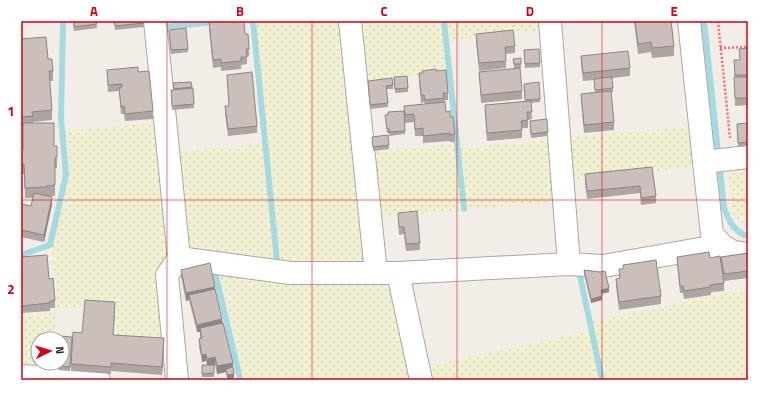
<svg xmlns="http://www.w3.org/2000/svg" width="769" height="401" font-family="'Titillium Web',sans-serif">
	<defs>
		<pattern id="farmland-dots" width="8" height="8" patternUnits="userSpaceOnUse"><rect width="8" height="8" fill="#f1f0d2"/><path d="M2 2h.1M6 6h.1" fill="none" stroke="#ceceb4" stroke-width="1.8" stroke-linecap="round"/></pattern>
	</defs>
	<rect width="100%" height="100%" fill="#f2ede7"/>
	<path fill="url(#farmland-dots)" d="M166,21H202L167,25Z
		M255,21H342L367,258L360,267L281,266Z
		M356,21H442L448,74L363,82Z
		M448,21H538L539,31L451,40Z
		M157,123L170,250L159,271L166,344L114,341L116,309L83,306L57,309L52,245L70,177L66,131Z
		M693,127L696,167L572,181L568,137Z
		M552,140L557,203L466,209L461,148Z
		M262,144L275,266L194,255L187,248L177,152Z
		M455,144L461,210L378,218L370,152Z
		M748,164V226L736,219L732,212L728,166Z
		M218,268L393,278L413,376L409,379L244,380Z
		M748,289V380H605L593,321Z
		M56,313V339H38V363H56V371L21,370V316Z
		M589,331L600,380H425V367Z"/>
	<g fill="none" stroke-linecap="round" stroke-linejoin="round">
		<path stroke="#a5dae1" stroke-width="6" d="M253,21L277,261
			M444,21L464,209
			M704,21L724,208C729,221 734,232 748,236
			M163,24L164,27L224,21
			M21,255L50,245L66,175L61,118L63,21
			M214,268L240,379
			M580,276L602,380"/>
		<defs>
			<path id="minor" d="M155,21L179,258L167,275L177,380
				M350,21L376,273
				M550,21L569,264
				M689,21L704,162
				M722,245L712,234L704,162L748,157
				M179,258L291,273H398L569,264L603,266L722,245L733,252L748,254
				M398,273L421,380
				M21,376L99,380"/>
		</defs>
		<use href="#minor" stroke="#a8a8a8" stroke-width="24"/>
		<path stroke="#ff6a6c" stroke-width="2.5" stroke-dasharray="2 2" stroke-linecap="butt" d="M718,21L730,138
			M720,48L748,47"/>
		<use href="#minor" stroke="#fff" stroke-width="22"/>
	</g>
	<path fill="#aea4a0" d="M73,21H96L97,28L74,31Z
		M114,21H143L144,27L115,30Z
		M209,21L245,34L249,49V56L247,57V64L241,65V69L221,71V67L213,68L209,29Z
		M634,21H671L674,46V56L652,58L651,52L638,54Z
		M747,21H748V35Z
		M169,30L188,49V52L171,54Z
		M476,34L515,46V53L506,54V68L479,71L476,41Z
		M21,39L48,59L53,71V81H50L52,110V120L33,122V123L54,146H57V168H55V196H48L52,204L44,242L21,237V204L31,206L33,198H25L24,174H21V150H23V128H21Z
		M748,48V105L735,106L734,60H740L739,49Z
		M524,50L540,63V67L525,68Z
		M581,56L630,68V76L612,78L613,92L611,93L614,122V130L584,133L581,101V94L595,92L594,80L583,81L581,64Z
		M521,58V68H514L513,59Z
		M107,70L138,72L153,111V119L125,121L124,114H121L119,91L108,92Z
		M436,71L448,93V100L444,101V102L446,112L450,117L455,134V142H450V141L423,143V136H415L414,122L405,123L404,114V106L425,104L424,102L421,103L419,80V73Z
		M479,72L522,91V99L481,103Z
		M227,75L257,126V133L228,136L225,114V106H229Z
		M394,77L408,88V92L395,93Z
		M368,81L393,85V89H387L388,107L370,109Z
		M191,82L194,108L172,110L171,90H174L173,83Z
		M524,84L540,99V102L531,103L532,119L528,120V128H522V138L487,141L485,112V105L525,101Z
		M385,115H388L405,131V134L389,136V133H387Z
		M530,121L548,132V136L531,138Z
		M747,123L748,146L738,147L737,124Z
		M372,137L389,145V149L373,151Z
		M652,167L656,196V203L641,205L640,193L587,199L585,182V174Z
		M398,213L420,243V250L406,251L404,234L399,235Z
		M748,253V278L724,281L721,264V257Z
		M21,257L49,279L55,300V308H50V311L21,313Z
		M677,257L710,258L724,283V291L711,292V295L684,299L683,293H680L677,264Z
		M623,265L661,296V304L619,310L616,286V279L620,278L619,269H623Z
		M181,270L215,289L233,367L234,378L227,379L226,372L217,374L215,365H214V377H202V365H207L206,361L202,362L199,347V339H200V332H197L189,300L186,301L181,277Z
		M584,270L600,272L609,292L601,293L602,300L591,303L584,274Z
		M115,310L113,335L164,345L162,375L111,371V374L71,371V364L82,333Z
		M72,341L70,371L58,370L59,363Z"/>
	<path fill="#8d8682" d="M52,197V204L44,242V235Z
		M215,287V294L189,295V300L186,301V293Z
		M609,288V292L601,294V290Z
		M602,296V300L591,303V299Z
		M115,302V310L113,342V335Z
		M222,319V326L200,328V332H197V325Z
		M164,338V345L162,375V367Z
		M206,354V361L202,362V355Z
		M215,357V365L207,367V359Z
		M233,363V371L226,369V372L217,374V366Z
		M234,374V378L227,379V375Z"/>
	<path fill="#cabfba" stroke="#8d8682" d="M74,21H96L97,24L74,27Z
		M114,21H143L144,23L115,26Z
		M209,21H244L245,34H248L249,49H246L247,57H241V61L221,63V59L213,60Z
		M635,21H671L674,46L652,48L651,42L638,44Z
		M186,28L188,49L171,50L169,30Z
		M513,30L515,46L505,47L506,61L479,63L476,34Z
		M46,37L48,59H52L53,71H49L52,110L32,112L33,116L21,117V39Z
		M748,48V75H735L734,60H740L739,49Z
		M539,49L540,63L525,64L524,50Z
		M628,51L630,68L583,73L581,56Z
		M521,58V64H514L513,59Z
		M138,67V72L149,71L153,111L125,114L124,106L121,107L119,88L122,87V84L108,85L107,70Z
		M520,68L522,91L481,95L479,72Z
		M436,69V71L446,70L448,93H443L444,98L425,100L424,95H421L419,73H423L422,71Z
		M252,72L257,126L228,129L225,106H229L227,75Z
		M407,76L408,88L395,89L394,77Z
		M612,77L613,88L595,90L594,79Z
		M734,77H748V98H735Z
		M392,78L393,85L386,86L388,103L370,105L368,81Z
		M191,82L192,87L174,89L173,83Z
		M539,82L540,99L525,100L524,84Z
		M193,88L194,104L172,106L171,90Z
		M611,91L614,122L584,125L581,94Z
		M531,101L532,112H527L528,120L521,121L522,130L487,133L485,105Z
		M445,102L446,112L450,111V117H453L455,134L450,135V133L423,136V128L415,129L414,114L405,115L404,106Z
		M404,111L405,131L389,132V129H387L385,115H388V112Z
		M547,119L548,132L531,134L530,121Z
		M23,123H54V146H57V157H55V185L46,186L45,187L25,188L24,164H21V150H23Z
		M747,123L748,142L738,143L737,124Z
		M388,135L389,145L373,147L372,137Z
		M652,167L656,196L641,198L640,186L587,191L585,174Z
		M34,193L52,197L44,235L21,230V204L31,206Z
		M417,211L420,243L406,244L404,227H399L398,213Z
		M709,252L710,258L720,256L724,283L710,285L711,287L684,291L683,286H680L677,257Z
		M748,253V271L724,274L721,257Z
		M47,255L49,279L53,278L55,300L50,301V303L21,306V257Z
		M656,260L661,296L619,302L616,279L620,278L619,269H623V265Z
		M210,263L215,287L186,293L181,270Z
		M584,270L600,272L605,271L609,288L601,290L602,296L591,299Z
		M215,289L222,319L197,325L189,295Z
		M85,300L115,302L113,335L164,338L162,367L111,363V367L71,364L73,332L82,333Z
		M223,323L233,363L217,366L215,357L207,359L206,354L202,355L199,339L202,338L200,328Z
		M60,336L72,337L70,367L58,366L59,363H62V339H60Z
		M202,365H214V373L202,374Z
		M233,367L234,374L227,375L226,369Z"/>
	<path fill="none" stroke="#d10017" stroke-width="1" stroke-opacity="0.55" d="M167,21V380M312,21V380M457,21V380M602,21V380M21,200H748"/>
	<rect width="769" height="401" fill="none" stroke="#ffffff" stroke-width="44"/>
	<g transform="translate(50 351) rotate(85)"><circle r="19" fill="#ffffff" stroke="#a6a6a6"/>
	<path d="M0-3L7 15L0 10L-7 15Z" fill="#d10017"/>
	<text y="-6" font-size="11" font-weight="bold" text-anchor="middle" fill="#212121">N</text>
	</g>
	<rect x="22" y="22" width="725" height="357" fill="none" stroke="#d10017" stroke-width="1.5"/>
	<g font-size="13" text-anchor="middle" font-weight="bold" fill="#d10017">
		<text x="94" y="16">A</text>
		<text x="240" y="16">B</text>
		<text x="384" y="16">C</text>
		<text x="530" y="16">D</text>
		<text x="674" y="16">E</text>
		<text x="11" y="116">1</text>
		<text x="11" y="294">2</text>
	</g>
</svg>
